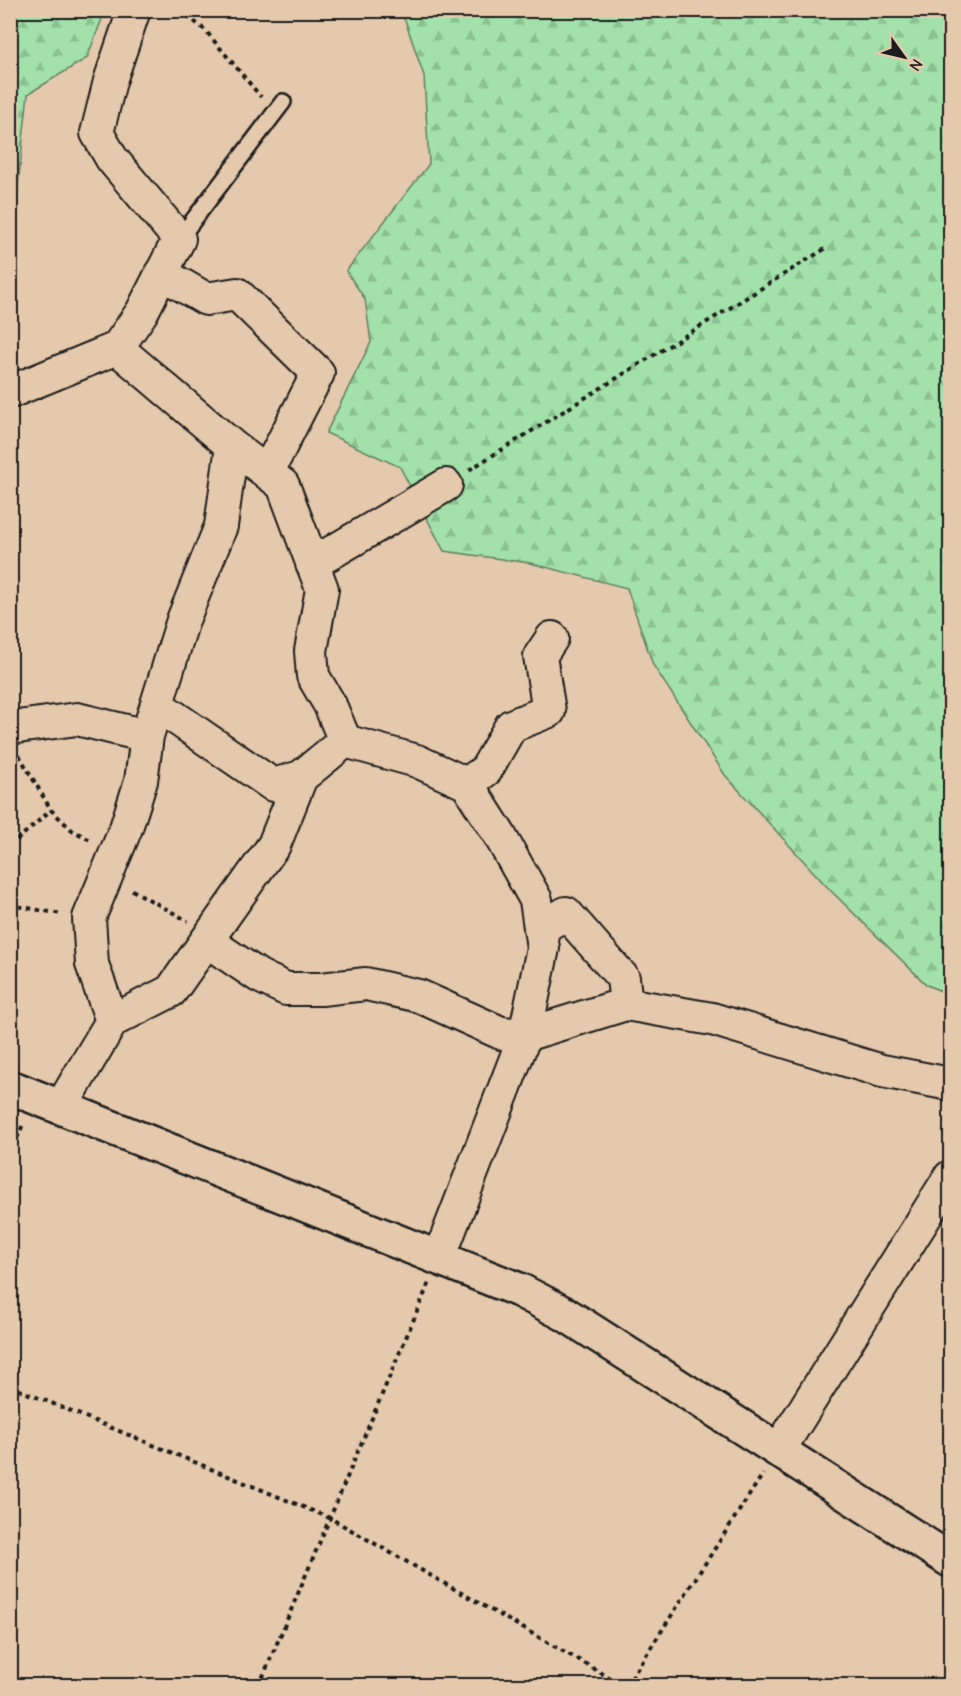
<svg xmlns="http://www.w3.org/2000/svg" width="961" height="1696" font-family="'Comic Neue',sans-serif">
	<defs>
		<pattern id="forest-firs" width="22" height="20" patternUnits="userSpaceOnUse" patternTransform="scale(1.5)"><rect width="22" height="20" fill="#a2e1a9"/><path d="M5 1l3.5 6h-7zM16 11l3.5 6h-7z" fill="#8bc091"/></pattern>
	</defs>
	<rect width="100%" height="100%" fill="#e5c9ac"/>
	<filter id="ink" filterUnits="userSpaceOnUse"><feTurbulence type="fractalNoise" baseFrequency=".0167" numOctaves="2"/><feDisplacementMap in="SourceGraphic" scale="12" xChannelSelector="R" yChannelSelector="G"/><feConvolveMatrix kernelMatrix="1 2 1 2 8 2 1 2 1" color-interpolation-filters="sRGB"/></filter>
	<g filter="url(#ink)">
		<path fill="url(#forest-firs)" stroke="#5f7e62" stroke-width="1.5" d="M11,10L105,11L87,58L28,94L11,249Z
			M393,11H950V995L927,985L831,891L725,775L653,665L627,588L530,563L444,551L400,467L326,433L371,342L365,299L346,271L429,164L424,76L405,20Z"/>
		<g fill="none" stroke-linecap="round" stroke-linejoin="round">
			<defs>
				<path id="lane" d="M179,239L283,102"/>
				<path id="street" d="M134,10L110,81L97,133L112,159L179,239L142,312L117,348L232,446L283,485L322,589L311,651L313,676L330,705L345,741L417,761L467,784L499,834L536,900L543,948L525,1035L439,1258
					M161,273L206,299L237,294L318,373L267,473
					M10,392L117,348
					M312,564L446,485
					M157,705L273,785L301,777L345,741
					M10,728L77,719L147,736L183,620L221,526L232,446
					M467,784L486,770L511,726L549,711L540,656L552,638
					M540,929L566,913L623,978L626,1004
					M207,941L259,976L286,989H321L366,984L419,996L501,1033L525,1035L626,1004L712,1019L882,1071L950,1084
					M112,1021L92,964L89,918L126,828L141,781L147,736
					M61,1107L112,1021L171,991L274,845L301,777
					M779,1450L950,1177"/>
				<path id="secondary" d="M10,1087L519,1290L565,1314L950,1560"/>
			</defs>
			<use href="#lane" stroke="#1c1c1c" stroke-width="20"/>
			<use href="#street" stroke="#1c1c1c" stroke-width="36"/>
			<use href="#secondary" stroke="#1c1c1c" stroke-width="38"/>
			<path stroke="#1c1c1c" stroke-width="4" stroke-dasharray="4.5 4.5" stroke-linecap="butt" d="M180,10L205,30L261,97
				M469,470L828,247
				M19,755L51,810L72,830L92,841
				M10,846L51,810
				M132,890L188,921
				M10,905L62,914
				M10,1155L24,1122
				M10,1386L330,1518L624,1686
				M259,1686L429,1283
				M626,1686L763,1474"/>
			<use href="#lane" stroke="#e5c9ac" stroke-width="15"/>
			<use href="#street" stroke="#e5c9ac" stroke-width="32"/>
			<use href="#secondary" stroke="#e5c9ac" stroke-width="33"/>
		</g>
	</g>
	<rect width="961" height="1696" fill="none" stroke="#e5c9ac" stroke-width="36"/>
	<rect x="18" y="18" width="925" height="1660" fill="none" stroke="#1c1c1c" stroke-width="2" filter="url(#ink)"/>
	<g transform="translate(904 57) rotate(124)" stroke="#e5c9ac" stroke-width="4.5" paint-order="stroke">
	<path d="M0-4.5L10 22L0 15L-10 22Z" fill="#1c1c1c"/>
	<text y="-9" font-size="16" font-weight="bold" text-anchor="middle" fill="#1c1c1c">N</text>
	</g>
</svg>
